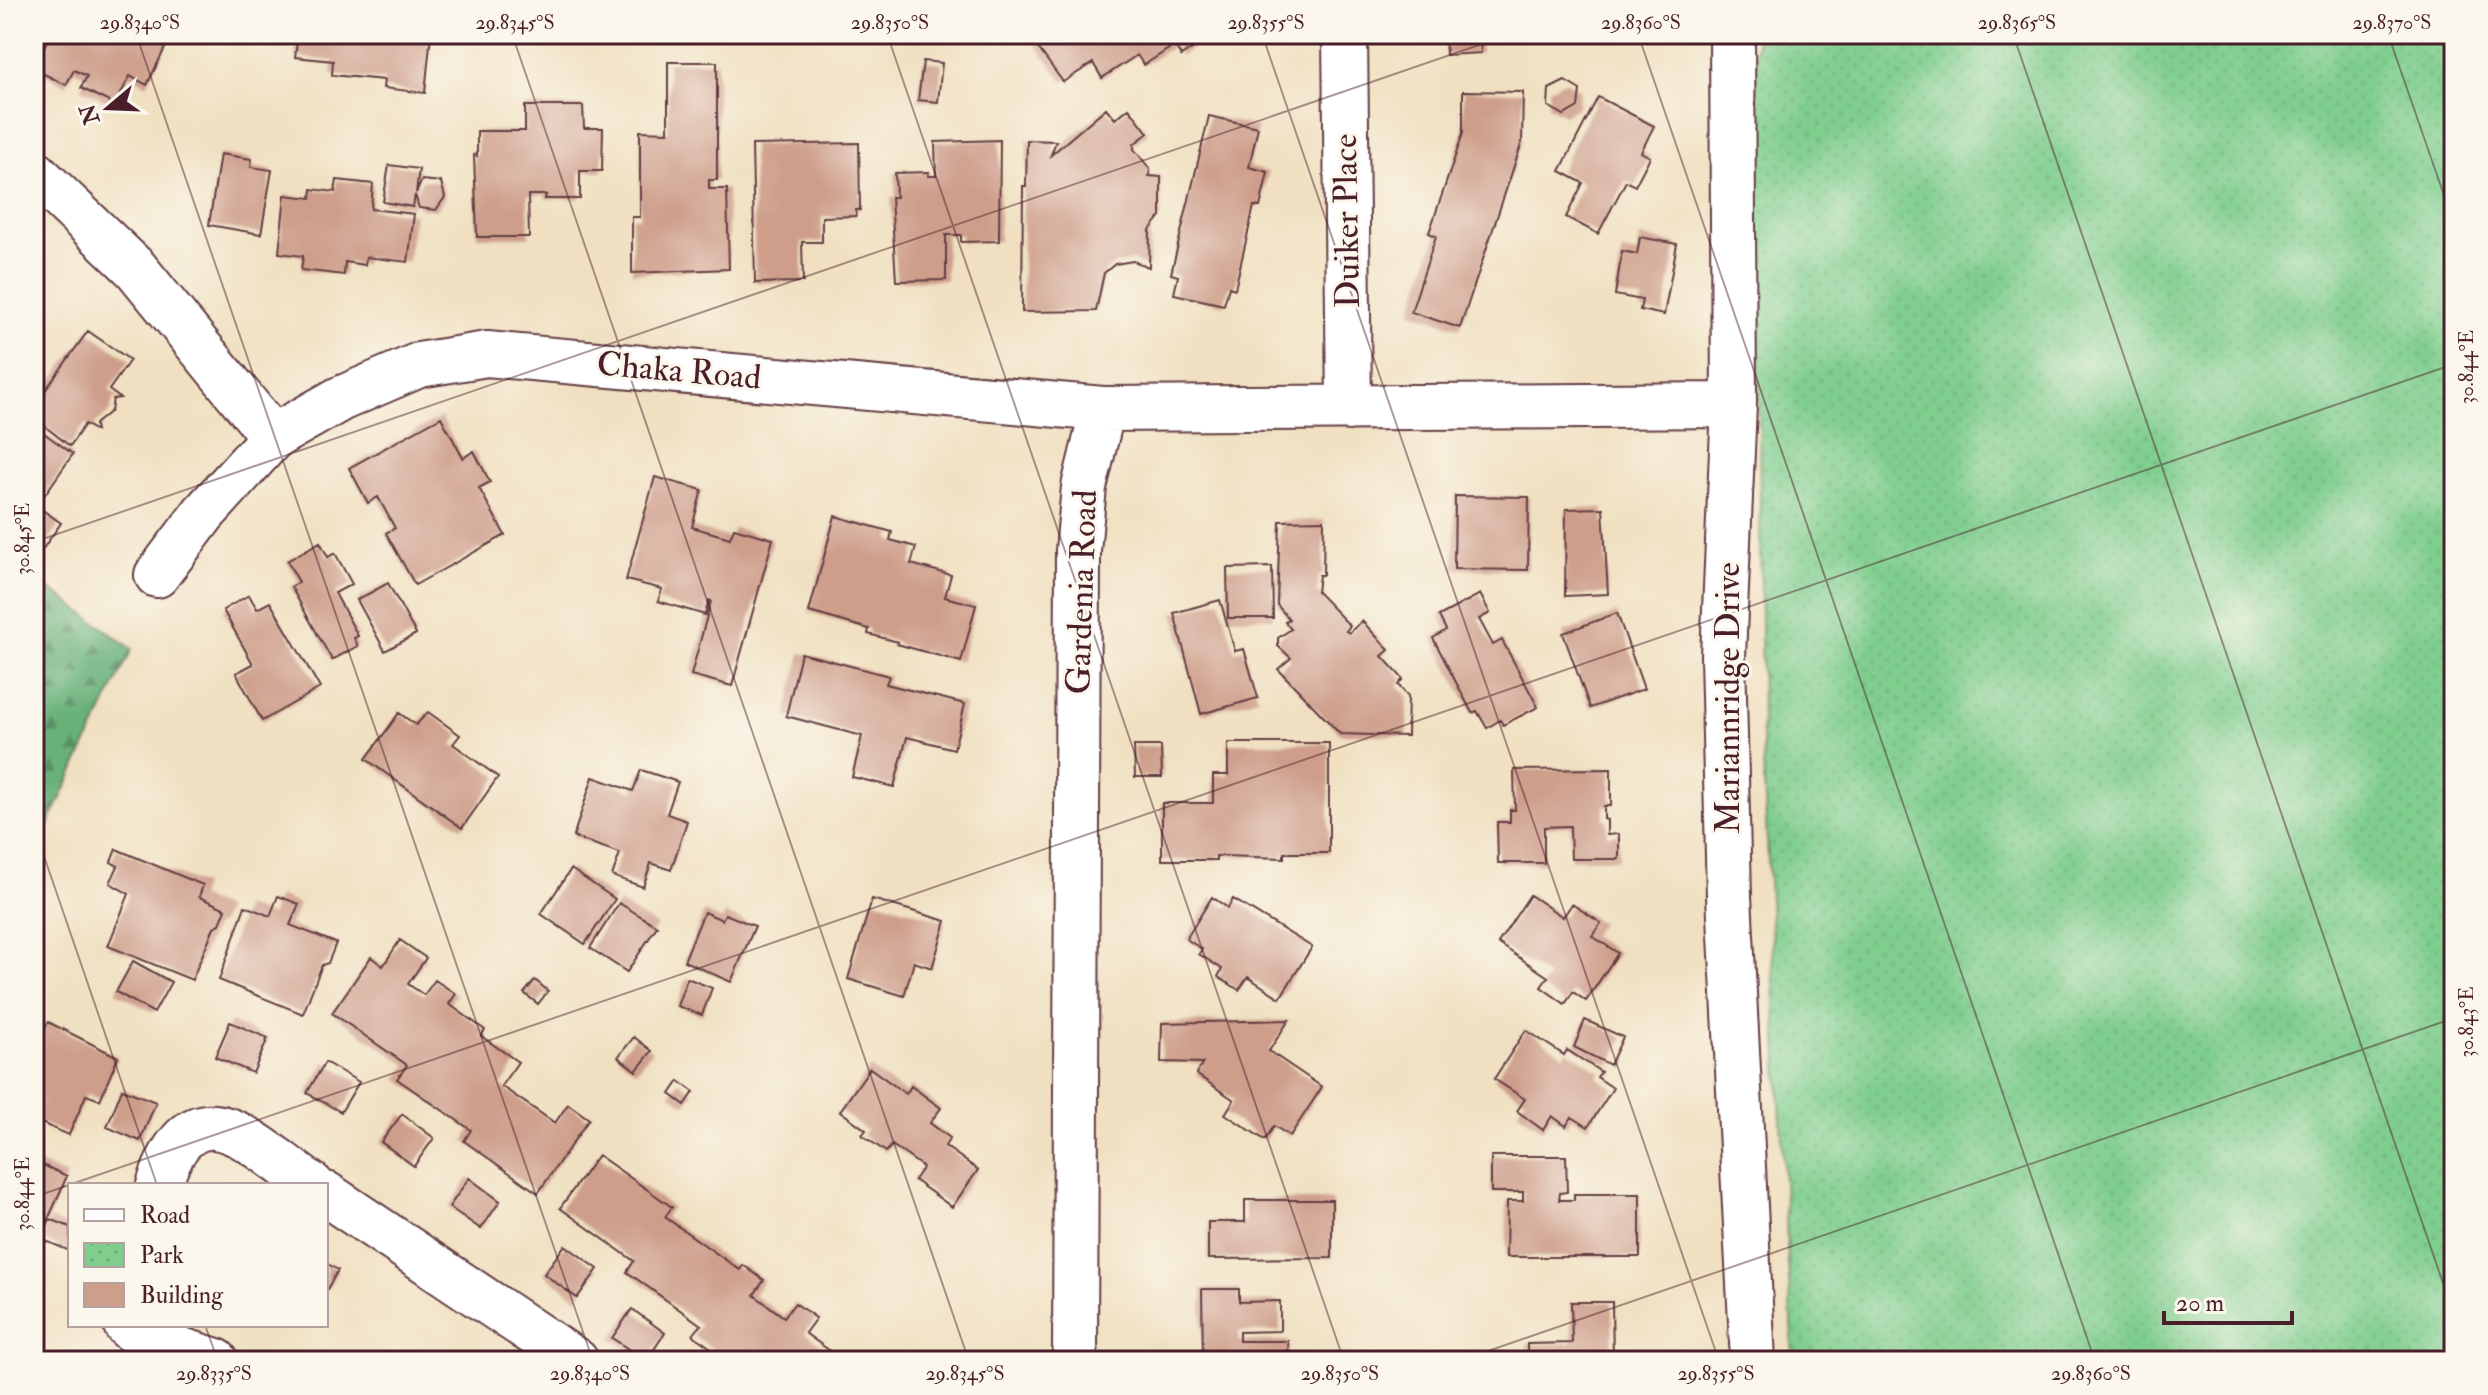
<svg xmlns="http://www.w3.org/2000/svg" width="2488" height="1395" font-family="'IM FELL Double Pica',serif">
	<defs>
		<pattern id="forest-firs" width="22" height="20" patternUnits="userSpaceOnUse" patternTransform="scale(2)"><rect width="22" height="20" fill="#67b179"/><path d="M5 1l3.5 6h-7zM16 11l3.5 6h-7z" fill="#578f63"/></pattern>
		<pattern id="park-dots" width="8" height="8" patternUnits="userSpaceOnUse" patternTransform="scale(2)"><rect width="8" height="8" fill="#7fce8e"/><path d="M2 2h.1M6 6h.1" fill="none" stroke="#6fb07b" stroke-width="1.8" stroke-linecap="round"/></pattern>
	</defs>
	<rect width="100%" height="100%" fill="#fbf7ec"/>
	<filter id="ink" filterUnits="userSpaceOnUse"><feTurbulence type="fractalNoise" baseFrequency=".0125" numOctaves="2"/><feDisplacementMap in="SourceGraphic" scale="16" xChannelSelector="R" yChannelSelector="G"/><feConvolveMatrix kernelMatrix="1 2 1 2 8 2 1 2 1" color-interpolation-filters="sRGB"/></filter>
	<filter id="wash" filterUnits="userSpaceOnUse"><feTurbulence type="fractalNoise" baseFrequency=".006" numOctaves="4" result="noise"/><feDisplacementMap in="SourceGraphic" scale="32" xChannelSelector="R" yChannelSelector="G"/><feGaussianBlur stdDeviation="1.8" result="paint"/><feColorMatrix in="noise" values="0 0 0 0 0 0 0 0 0 0 0 0 0 0 0 0 0 1.4 0 .05"/><feComposite in="paint" operator="in"/></filter>
	<g filter="url(#wash)">
		<rect width="100%" height="100%" fill="#f0e0c1"/>
		<path fill="url(#forest-firs)" stroke="#586852" stroke-width="2" d="M34,577L132,649L34,854Z"/>
		<path fill="url(#park-dots)" stroke="#64765c" stroke-width="2" d="M1756,34H2454V1361H1793L1762,741Z"/>
		<g id="blocks">
			<path fill="#ce9e8b" d="M50,34H157L169,40L147,85L130,76L115,105L81,88L87,76L74,70L66,85L34,69Z
				M298,34H431L425,93L383,88L384,80L332,75L333,61L295,57Z
				M1028,34H1215L1181,56L1175,45L1144,65L1137,55L1102,78L1093,63L1063,82Z
				M1445,34H1480L1481,53L1446,55Z
				M923,61L942,63L938,102L918,100Z
				M668,62H717V180H709V189H727L729,269L632,273V217H640V131L668,132Z
				M1565,81L1580,90L1578,107L1564,115L1548,106L1549,89Z
				M1463,91L1523,92L1522,142L1460,328L1411,312L1436,236L1429,233L1463,133Z
				M1598,97L1654,126L1641,152L1650,157L1635,186L1626,181L1598,234L1566,217L1583,183L1560,171Z
				M525,106H583L584,128H603L602,171H580V199H545L546,195H528L529,237H477L474,155L477,156V131H525Z
				M1106,108L1115,119L1129,108L1148,133L1134,144V149L1150,169L1149,176L1161,177V216L1150,230L1149,267L1133,261L1115,264L1104,273L1096,311L1022,312L1023,186H1026L1027,140L1056,141L1051,155Z
				M1209,116L1258,127L1249,167L1268,172L1260,207L1254,206L1235,289L1229,287L1224,305L1174,294L1178,276L1171,274Z
				M1000,140L999,241L961,242V235H946V280L896,281L891,197H896L895,173L929,172L928,176H936L935,142Z
				M859,143L860,210H856V216L822,217V242H802L803,282L755,283L752,145Z
				M220,154L252,159L251,167L272,170L261,234L209,225Z
				M389,165L419,169L416,193L422,180L441,182L445,197L436,210L419,208L415,195L413,207L383,202Z
				M337,180L373,184L371,209L414,214L408,262L366,257L365,265L345,262L344,275L301,270L303,256L279,253L285,195L311,198L312,189L335,192Z
				M1640,237L1677,244L1664,315L1640,310L1642,300L1615,295L1622,251L1637,254Z
				M88,331L130,360L109,390L120,398L113,399L111,411L95,424L96,431L85,424L70,446L34,418V406Z
				M441,417L463,458L474,451L490,482L479,488L505,535L415,585L386,533L395,528L378,497L368,503L349,468Z
				M34,426L73,454L37,506L61,523L42,550L34,544Z
				M655,477L702,490L692,527L730,538L734,528L773,539L732,686L691,675L711,601L709,600L705,615L658,601L662,589L626,580Z
				M1455,496L1529,497L1528,570L1454,569Z
				M1603,508L1608,594L1565,596L1566,509Z
				M835,516L892,532L890,540L916,547L911,564L951,575L945,597L976,605L961,662L897,644L898,642L868,634L869,629L809,612Z
				M1324,520L1323,575H1319L1317,592L1350,626L1346,631L1349,633L1362,621L1389,650L1382,656L1403,679L1398,685L1408,696L1407,736L1340,734L1278,669L1291,658L1278,646V638L1291,629L1285,622L1289,619L1277,605L1280,521Z
				M320,542L328,557L335,553L352,584L335,593L358,636L354,638L358,646L332,660L291,587L299,582L287,561Z
				M1272,567L1273,618H1228L1227,568Z
				M388,583L416,634L385,651L357,600Z
				M1480,594L1490,613L1479,619L1493,645L1502,640L1538,707L1503,725L1500,720L1487,728L1477,711L1472,713L1433,638L1446,630L1439,616Z
				M249,595L257,609L270,602L320,688L262,721L236,673L253,664L223,610Z
				M1220,600L1235,651L1244,649L1258,698L1201,714L1174,613Z
				M1617,613L1644,689L1590,708L1563,633Z
				M801,653L889,676L886,684L965,704L954,749L907,737L894,787L852,777L862,736L786,716Z
				M428,712L460,735L453,744L498,777L462,828L366,759L399,713L416,725Z
				M1228,743H1329V853H1284V858L1224,856H1216V860H1162V803H1213V775H1228Z
				M1134,746H1161L1162,777H1135Z
				M1611,769V806H1604V819L1607,820V835L1619,834V859H1571L1570,826L1544,827V863H1498L1497,822H1510V810H1515L1514,770Z
				M641,770L678,782L667,814L687,821L671,870L651,863L643,887L612,876L620,853L573,837L593,777L633,791Z
				M116,849L203,885L199,897L226,909L220,924L214,927L192,980L108,946L129,894L110,883L118,866L111,862Z
				M571,869L615,899L585,944L541,914Z
				M1530,895L1563,917L1572,904L1601,923L1592,936L1618,953L1586,1001L1573,992L1565,1004L1541,987L1548,977L1498,943Z
				M278,896L299,904L290,925L336,943L328,963L322,965L303,1014L219,980L245,906L270,916Z
				M1212,897L1228,908L1233,899L1312,947L1280,998L1248,977L1239,990L1218,977L1222,969L1199,954L1202,949L1186,939Z
				M872,899L946,921L932,968L914,962L904,996L848,979Z
				M619,903L657,926L627,972L590,948Z
				M704,912L722,920L725,914L755,926L731,982L684,961Z
				M400,940L426,958L408,984L424,995L435,980L456,994L449,1004L485,1030L481,1036L518,1062L501,1086L555,1123L568,1104L589,1119L538,1193L464,1141L471,1130L397,1079L407,1065L332,1013L371,957L383,966Z
				M133,961L171,982L154,1013L116,992Z
				M687,978L712,988L702,1015L677,1006Z
				M535,980L548,991L538,1004L524,993Z
				M1289,1020L1269,1051L1322,1087L1290,1136L1274,1126L1265,1140L1225,1114L1234,1100L1196,1074L1203,1063L1161,1062L1162,1023Z
				M1585,1020L1623,1037L1610,1065L1574,1047Z
				M48,1022L118,1057L100,1100L86,1095L69,1135L34,1120V1048Z
				M230,1022L268,1038L253,1073L215,1057Z
				M1526,1030L1564,1055L1567,1050L1601,1072L1597,1077L1613,1088L1588,1127L1572,1117L1566,1126L1552,1116L1543,1130L1517,1111L1525,1099L1494,1079Z
				M634,1037L652,1051L636,1071L618,1057Z
				M325,1062L359,1082L341,1112L307,1093Z
				M870,1068L906,1094L911,1086L941,1108L930,1123L950,1138L945,1146L978,1170L952,1207L914,1180L923,1167L892,1145L886,1152L862,1135L866,1130L840,1111Z
				M679,1081L694,1092L685,1105L670,1094Z
				M122,1089L156,1102L140,1141L107,1127Z
				M402,1114L434,1138L414,1166L381,1142Z
				M598,1155L672,1207L665,1217L740,1270L743,1265L764,1280L754,1295L784,1317L795,1303L816,1318L805,1333L844,1361H729L693,1335L701,1325L627,1272L634,1261L560,1208Z
				M1491,1156H1566L1567,1192L1560,1193L1559,1200H1574V1194H1640V1257H1506L1507,1201H1523V1192H1491Z
				M34,1161L67,1176L34,1252Z
				M469,1178L500,1201L481,1229L449,1207Z
				M1245,1200H1332V1258L1208,1259V1222H1245Z
				M50,1219L70,1227V1251L41,1239Z
				M565,1245L598,1269L577,1298L544,1274Z
				M326,1263L338,1270L326,1291Z
				M1202,1289H1239V1302L1280,1301V1331L1239,1332V1341H1288L1289,1361H1203Z
				M1571,1302H1612L1613,1361H1527V1344L1572,1343Z
				M632,1309L665,1333L646,1361L612,1338Z"/>
		</g>
	</g>
	<g filter="url(#ink)">
		<use href="#blocks" fill-opacity="0" stroke="#633c42" stroke-width="2"/>
		<g fill="none" stroke-linecap="round" stroke-linejoin="round">
			<defs>
				<path id="minor" d="M1345,34L1349,408
					M1732,34L1734,405L1723,656L1729,896L1753,1361
					M34,172L136,269L273,437
					M157,575L204,513L273,437L340,399L419,365L487,354L1103,409
					M159,1185C194,1077 252,1145 312,1185
					M326,1194L576,1361
					M126,1325L140,1337L216,1361
					M1075,1361L1078,551L1084,487L1103,409L1734,405"/>
			</defs>
			<use href="#minor" stroke="#633c42" stroke-width="48"/>
			<use href="#minor" stroke="#fff" stroke-width="44"/>
		</g>
	</g>
	<path fill="none" stroke="#4a1f2b" stroke-width="2" stroke-opacity="0.45" d="M136,34L593,1361M512,34L969,1361M887,34L1344,1361M1262,34L1719,1361M1638,34L2095,1361M2013,34L2454,1315M2388,34L2454,224M34,542L1511,34M34,827L157,1185M34,1197L2454,364M205,1325L218,1361M1459,1361L2454,1018"/>
	<g text-anchor="middle" dominant-baseline="central" stroke-width="6" stroke-linejoin="round" paint-order="stroke">
		<g font-size="34" fill="#4a1f2b" stroke="#fbf7ec">
			<text transform="translate(1347 221) rotate(-91)">Duiker Place</text>
			<text transform="translate(679 371) rotate(5)">Chaka Road</text>
			<text transform="translate(1082 592) rotate(-88)">Gardenia Road</text>
			<text transform="translate(1728 698) rotate(-90)">Mariannridge Drive</text>
		</g>
	</g>
	<rect width="2488" height="1395" fill="none" stroke="#fbf7ec" stroke-width="88"/>
	<rect x="68" y="1183" width="260" height="144" fill="#fbf7ec" stroke="#b4a19f" stroke-width="2"/>
	<rect x="84" y="1209" width="40" height="12" fill="#ffffff" stroke="#b4a19f" stroke-width="2"/>
	<text x="140" y="1223" font-size="24" fill="#4a1f2b">Road</text>
	<rect x="84" y="1243" width="40" height="24" fill="url(#park-dots)" stroke="#b4a19f" stroke-width="2"/>
	<text x="140" y="1263" font-size="24" fill="#4a1f2b">Park</text>
	<rect x="84" y="1283" width="40" height="24" fill="#ce9e8b" stroke="#b4a19f" stroke-width="2"/>
	<text x="140" y="1303" font-size="24" fill="#4a1f2b">Building</text>
	<g transform="translate(108 108) rotate(251)" stroke="#fbf7ec" stroke-width="6" paint-order="stroke">
	<path d="M0-6L14 30L0 20L-14 30Z" fill="#4a1f2b"/>
	<text y="-12" font-size="22" font-weight="bold" text-anchor="middle" fill="#4a1f2b">N</text>
	</g>
	<path d="M2164 1311v12h128v-12" fill="none" stroke="#4a1f2b" stroke-width="4"/>
	<text x="2176" y="1311" font-size="24" fill="#4a1f2b" stroke="#fbf7ec" stroke-width="6" paint-order="stroke">20 m</text>
	<rect x="44" y="44" width="2400" height="1307" fill="none" stroke="#4a1f2b" stroke-width="3"/>
	<g font-size="20" text-anchor="middle" fill="#4a1f2b">
		<text x="140" y="29">29.8340°S</text>
		<text x="515" y="29">29.8345°S</text>
		<text x="890" y="29">29.8350°S</text>
		<text x="1266" y="29">29.8355°S</text>
		<text x="1641" y="29">29.8360°S</text>
		<text x="2017" y="29">29.8365°S</text>
		<text x="2392" y="29">29.8370°S</text>
		<text transform="translate(2466 367) rotate(-90)" y="7">30.844°E</text>
		<text transform="translate(22 539) rotate(-90)" y="7">30.845°E</text>
		<text transform="translate(2466 1022) rotate(-90)" y="7">30.843°E</text>
		<text transform="translate(22 1194) rotate(-90)" y="7">30.844°E</text>
		<text x="214" y="1380">29.8335°S</text>
		<text x="590" y="1380">29.8340°S</text>
		<text x="965" y="1380">29.8345°S</text>
		<text x="1340" y="1380">29.8350°S</text>
		<text x="1716" y="1380">29.8355°S</text>
		<text x="2091" y="1380">29.8360°S</text>
	</g>
</svg>
